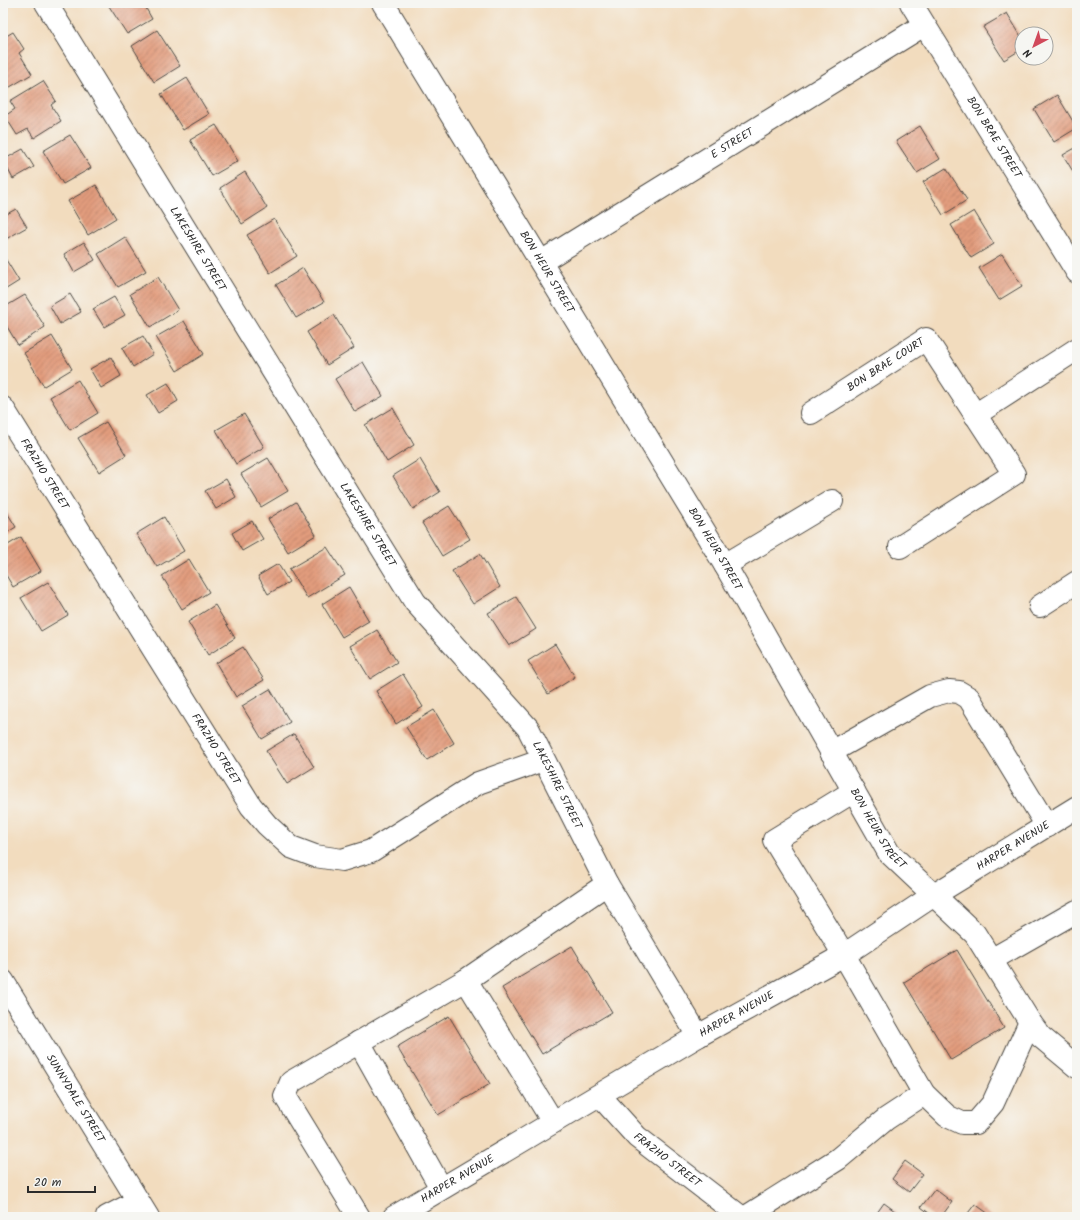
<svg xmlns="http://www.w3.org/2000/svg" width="1080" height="1220" font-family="Kalam,sans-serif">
	<defs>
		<pattern id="building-hatch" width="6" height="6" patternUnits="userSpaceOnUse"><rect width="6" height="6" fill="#e29c7d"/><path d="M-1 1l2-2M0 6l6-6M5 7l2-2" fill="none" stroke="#b77f67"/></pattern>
	</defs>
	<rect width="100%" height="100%" fill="#f6f6f2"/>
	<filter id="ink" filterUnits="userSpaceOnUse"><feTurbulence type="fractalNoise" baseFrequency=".025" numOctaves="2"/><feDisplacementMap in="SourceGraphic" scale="8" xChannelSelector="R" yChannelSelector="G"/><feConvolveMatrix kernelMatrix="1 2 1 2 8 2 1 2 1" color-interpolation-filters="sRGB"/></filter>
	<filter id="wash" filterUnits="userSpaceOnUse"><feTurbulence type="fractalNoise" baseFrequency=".012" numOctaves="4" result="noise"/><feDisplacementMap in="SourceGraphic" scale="16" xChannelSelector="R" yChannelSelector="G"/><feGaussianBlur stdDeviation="0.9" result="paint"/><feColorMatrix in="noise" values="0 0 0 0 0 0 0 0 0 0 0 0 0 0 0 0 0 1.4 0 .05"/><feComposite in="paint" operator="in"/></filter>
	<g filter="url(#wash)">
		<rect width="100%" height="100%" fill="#f2dcbe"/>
		<g id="blocks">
			<path fill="url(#building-hatch)" d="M107,3H143L152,19L127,34Z
				M1007,13L1022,38V49L1004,60L983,27Z
				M157,30L180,66L154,82L132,46Z
				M13,32L24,49L19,53L32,74L5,90L3,87V38Z
				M187,78L209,114L183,130L161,94Z
				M43,81L56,101L51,105L61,121L34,138L28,129L17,135L5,116L15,109L10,101Z
				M1057,95L1077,128L1054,142L1034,109Z
				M216,125L238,161L212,176L190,140Z
				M920,126L940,159L917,173L896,141Z
				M70,135L91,168L63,184L43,151Z
				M1077,147V178L1063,155Z
				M23,149L34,167L13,179L3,160Z
				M946,168L967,200L943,215L923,182Z
				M245,172L267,208L242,224L220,188Z
				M96,185L116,218L88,235L68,201Z
				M16,209L27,227L6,239L3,233V216Z
				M974,211L994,244L971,258L951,225Z
				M274,219L297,256L270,273L247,235Z
				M125,237L146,271L118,287L98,254Z
				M84,242L95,260L74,272L64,254Z
				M1002,254L1022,286L999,300L979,268Z
				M3,255L19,281L3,291Z
				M303,268L324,302L296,318L276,285Z
				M158,277L178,310L150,327L130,294Z
				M70,294L81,312L60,324L50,306Z
				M25,295L45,327L18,345L3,320V308Z
				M114,297L125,315L104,327L93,309Z
				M334,315L354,348L327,365L307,332Z
				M184,321L204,354L177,371L156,337Z
				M52,336L72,369L44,386L24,353Z
				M143,336L153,354L133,367L122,348Z
				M111,357L121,376L101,388L90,369Z
				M363,362L383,396L355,412L335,379Z
				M78,380L98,413L70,430L50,397Z
				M168,383L178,401L158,413L147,395Z
				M393,408L414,445L387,462L365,425Z
				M244,414L264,447L236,464L216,430Z
				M106,422L126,455L99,472L78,438Z
				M268,458L288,491L261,507L241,474Z
				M420,459L440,492L413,509L393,476Z
				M226,479L236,497L216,509L205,491Z
				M296,502L316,535L288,552L268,519Z
				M3,506L16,527L3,535Z
				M449,506L470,539L442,556L422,523Z
				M164,517L184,551L157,567L136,534Z
				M252,521L263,539L242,551L232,533Z
				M21,537L41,571L13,587L3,570V548Z
				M327,547L345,575L307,598L289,569Z
				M480,554L500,587L473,604L452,571Z
				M189,559L209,592L182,609L162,576Z
				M278,564L289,582L268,594L258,576Z
				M48,582L68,615L41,631L21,598Z
				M349,587L369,621L342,637L322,604Z
				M516,597L536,629L509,646L488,613Z
				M215,605L235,638L208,655L188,622Z
				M377,630L397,662L370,679L350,646Z
				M555,644L575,677L548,694L528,661Z
				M243,647L264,680L236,697L216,663Z
				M403,674L423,707L396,724L376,691Z
				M270,689L290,722L262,739L242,706Z
				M434,710L454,743L427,760L406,727Z
				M294,734L314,767L287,784L266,751Z
				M572,946L612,1012L542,1054L502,988Z
				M957,950L1004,1028L951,1060L904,982Z
				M449,1016L490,1084L438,1115L397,1047Z
				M905,1161L923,1174L909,1192L892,1179Z
				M935,1189L952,1202L941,1217H934L921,1207Z
				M884,1203L903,1217H874Z
				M975,1204L993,1217H965Z"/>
		</g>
	</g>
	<g filter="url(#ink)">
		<use href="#blocks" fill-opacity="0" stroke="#494641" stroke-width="1"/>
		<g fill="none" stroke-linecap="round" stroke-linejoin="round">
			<defs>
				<g id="minor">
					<path id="s1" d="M46,3L415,602L528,728L607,884L698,1036"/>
					<path id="s2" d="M383,3L725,565L889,853L975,934L1030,1022L1041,1037L1077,1067"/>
					<path id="s3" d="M911,3L1077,272"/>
					<path id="s4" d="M541,262L924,25"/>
					<path id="s5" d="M3,408L251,806L267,825L291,847L315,856L342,860L371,851L478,783L543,760"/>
					<path id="s6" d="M811,413L926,339L1014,474L900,547"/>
					<path d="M975,415L1077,349"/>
					<path d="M725,565L832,501"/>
					<path d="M1040,606L1077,582"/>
					<path d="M831,752L930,696L949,691L959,692L969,698L1047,826"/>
					<path d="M854,791L774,840L844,955L924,1094L947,1116L962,1123H976L993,1103L1030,1022"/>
					<path d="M991,960L1077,911"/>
					<path d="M466,980L607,884"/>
					<path id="s7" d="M3,981L148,1217"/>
					<path d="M359,1042L441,1188"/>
					<path id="s8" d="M600,1096L637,1137L741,1217"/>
					<path d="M107,1217L138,1201"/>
					<path d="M359,1217L285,1096L291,1082L466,980L553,1122"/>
					<path d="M746,1217L838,1159L886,1119L924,1094"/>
				</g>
				<g id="major">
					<path id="s9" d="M394,1217L698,1036L844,955L934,895L1077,807"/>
				</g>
			</defs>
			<use href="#minor" stroke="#494641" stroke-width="24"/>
			<use href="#major" stroke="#494641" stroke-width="24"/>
			<use href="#minor" stroke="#fff" stroke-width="22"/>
			<use href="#major" stroke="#fff" stroke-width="22"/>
		</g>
	</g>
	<g text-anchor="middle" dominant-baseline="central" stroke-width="3" stroke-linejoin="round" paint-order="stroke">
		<g font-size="11" fill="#2b2b2b" stroke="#f6f6f2">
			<text stroke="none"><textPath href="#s3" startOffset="158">BON BRAE STREET</textPath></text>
			<text stroke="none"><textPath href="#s4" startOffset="225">E STREET</textPath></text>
			<text stroke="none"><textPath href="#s1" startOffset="289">LAKESHIRE STREET</textPath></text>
			<text stroke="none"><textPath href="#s2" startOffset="315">BON HEUR STREET</textPath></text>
			<text stroke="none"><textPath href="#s6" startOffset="89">BON BRAE COURT</textPath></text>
			<text stroke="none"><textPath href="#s5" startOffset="78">FRAZHO STREET</textPath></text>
			<text stroke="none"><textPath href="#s1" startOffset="613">LAKESHIRE STREET</textPath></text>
			<text stroke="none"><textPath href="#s2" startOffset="639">BON HEUR STREET</textPath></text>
			<text stroke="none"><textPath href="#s5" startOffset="402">FRAZHO STREET</textPath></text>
			<text stroke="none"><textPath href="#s1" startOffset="937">LAKESHIRE STREET</textPath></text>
			<text stroke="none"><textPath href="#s2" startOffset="963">BON HEUR STREET</textPath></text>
			<text stroke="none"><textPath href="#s9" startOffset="722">HARPER AVENUE</textPath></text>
			<text stroke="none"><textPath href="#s9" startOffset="398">HARPER AVENUE</textPath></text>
			<text stroke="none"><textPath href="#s7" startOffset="138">SUNNYDALE STREET</textPath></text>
			<text stroke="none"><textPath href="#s8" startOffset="93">FRAZHO STREET</textPath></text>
			<text stroke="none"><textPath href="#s9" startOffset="74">HARPER AVENUE</textPath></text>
		</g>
	</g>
	<rect width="1080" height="1220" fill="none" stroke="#f6f6f2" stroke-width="16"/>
	<g transform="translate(1034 46) rotate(221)"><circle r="19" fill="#f6f6f2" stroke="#a5a5a2"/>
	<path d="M0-3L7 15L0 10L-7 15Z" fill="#d1495b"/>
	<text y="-6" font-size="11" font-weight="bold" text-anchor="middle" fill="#2b2b2b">N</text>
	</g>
	<path d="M28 1186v6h67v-6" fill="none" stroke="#2b2b2b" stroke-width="2"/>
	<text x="34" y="1186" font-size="12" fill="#2b2b2b" stroke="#f6f6f2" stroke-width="3" paint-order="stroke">20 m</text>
</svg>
